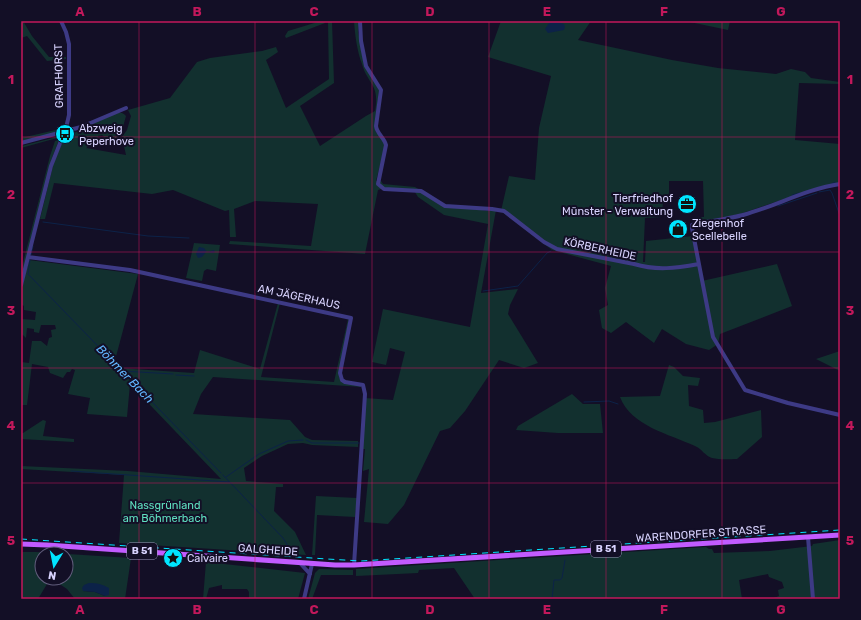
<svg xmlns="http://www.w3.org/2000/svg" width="861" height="620" font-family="Rubik,sans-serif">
	<rect width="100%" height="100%" fill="#130f26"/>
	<path fill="#12302f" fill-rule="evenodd" d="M21,21H23L32,36L49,57H66V59L47,61L27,36L21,38Z
		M321,21H324L325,23L286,38L285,36L288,31Z
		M328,21H332L334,83L300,106L320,146L366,116L375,111C380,84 368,85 362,64C357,51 355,35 354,21H359L358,32L365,66L379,90L375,125L376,132L383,140L385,146L376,181H381L383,184L415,187L443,204L488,211L491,210H496L481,293L518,289L510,305L508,314L538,363L524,368L499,360L465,411L450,428L440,431L404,505L388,524L364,522L369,469L363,471L365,449H362L365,398L393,400L405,352L390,348L386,365L372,362L383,309L470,327L488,224L444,215L418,197L413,189L384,188L378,190L365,254L229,244L230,241L311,246L318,204L255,201L234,209L236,237H230L229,210L225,211L173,190L152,194L54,183L45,219H40L55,157L66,135L72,134C86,128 103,116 118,113C122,112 124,114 126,116L119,141L110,142L102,135L98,136V141L86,148L126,155L122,137L127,130L131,116L128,110L170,98L197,62L210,58L262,51L276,47L278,52L266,60L286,108L329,79Z
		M501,21H591L578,40L672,60L718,68L776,74L791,69L805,72L811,78L840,82V84L799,83L795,140L840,144V183L790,197L740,214L698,222V217H704L703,181H669V199L663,200L662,217L645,218L643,262H645L646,241L693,236L702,281L777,264L792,306L720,334L718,344L709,350L686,344L662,329L654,343L626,322L611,333L602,328L599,310L608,305L605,288L611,266L552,250L501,211L509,176L535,180L539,128L551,76L488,57Z
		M685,21H730L728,30Z
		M60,129L62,130L60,132L21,141V138Z
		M57,137V138L21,148V146Z
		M59,140L52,158L21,280V267L23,263L50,156L55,141Z
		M194,243L220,245L216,271L207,269L204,271L202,281L186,278Z
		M29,260L138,274L114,364L118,368L194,373L200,350L260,369L278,303H280L261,377L334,382L348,319H349L339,378L360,385L362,387L213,377L201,394L193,414L290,420L305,437L312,440L358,441V447L312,445L303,443L288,444L262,456L244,468L246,481L283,484V487H276L274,511L295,532L306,555L119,543L124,475L21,469V466L128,471L221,479L130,384L127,417L87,414L90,398L68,394L75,370L72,369L70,372H67L63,378L50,373L48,367L32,364L27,405H21V362L29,363L32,341H41L47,346L49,338L52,337L51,330L56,329L55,325H41L39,333L34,332V329L27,328L26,338L21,333V319L35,320L36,312L24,310V306L21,304V291Z
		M840,351V371L816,359Z
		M669,365L674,367L683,376L700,378L698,386L688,385L689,406L703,410L704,423L715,422L761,410L762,437L737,459C730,459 720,460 712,458C705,456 702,449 695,446C669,434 631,426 620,397L660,396Z
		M572,394L583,404H600L603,433H558L516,430L518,426Z
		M43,420L46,421L43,436L74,439V442L21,439V433H23Z
		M316,496L357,498L355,517L317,515L315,555H312Z
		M840,540V599H771L779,596L778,590L784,588L782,582L769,577L768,574L739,580L742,599H475L454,568L419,570L418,573L356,576V569L706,547L709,549H712L714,553L770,551L812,546L813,544Z
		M21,552H36L131,558L125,599H75L67,589L55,581L47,584L38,599H24L21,595ZM42,554H66V578H42ZM109,588L105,596L95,592L83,591Z
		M206,562L305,573L298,599H249V592L247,589H222V585L209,588L206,599H203Z
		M319,569L353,570V575H321L312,599H308L315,573Z"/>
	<path fill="#0c2248" d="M553,21L564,24L565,27L564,30L548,33L545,29L549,23Z
		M199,247L204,248L207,252L214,250L215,252L213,253L206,252L202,257L198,258L196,254Z
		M89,583C97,583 102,584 109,588V595L105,596L95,592L83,591L82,588L84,585Z"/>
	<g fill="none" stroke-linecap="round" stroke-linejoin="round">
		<path stroke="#0c2248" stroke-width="1" d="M831,184L835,182
			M819,192L830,190L832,193L840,216
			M792,195L799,193
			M778,206L817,193
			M43,222L148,236L189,238
			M31,255L33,246
			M30,260L28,274L221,473
			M483,291L518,286L547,253L551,251
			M122,371L173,374
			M176,375L194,376
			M584,402L609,401L618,404
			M306,440L312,443H359
			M71,471L229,482
			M223,475L283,538L288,546
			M226,477L259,454L288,441L303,440
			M289,550L291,555
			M552,599L554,580H560L562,578L565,560"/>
		<path stroke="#3d3a85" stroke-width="4" d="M360,21L361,41L366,66L381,90L376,126C377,134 384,137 386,145L378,184L384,189L421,191L445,206L492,209L504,211L544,242L557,249L634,264C657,271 676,268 699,264
			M21,143L81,127L126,108
			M840,184C806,189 776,206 743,215C728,219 711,221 695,224L692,225V228L713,337L745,390L788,403L840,415
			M28,257L130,270L351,318L340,373L342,380L345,382L363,385L365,394L354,565
			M21,285L51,166L66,128L69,115V44L66,32L61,21
			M808,537L813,599
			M300,563L310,574
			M21,598V599
			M304,599L312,564"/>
		<path stroke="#c25bff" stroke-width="5" d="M21,544L47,545L335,565H354L840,535"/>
		<path stroke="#00e5ff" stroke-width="1" stroke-dasharray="6 5" stroke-linecap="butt" d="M21,539L327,559L361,561L840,530"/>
	</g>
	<path fill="none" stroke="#c2185b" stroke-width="1" stroke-opacity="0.55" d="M139,21V599M255,21V599M372,21V599M489,21V599M606,21V599M722,21V599M21,137H840M21,252H840M21,368H840M21,483H840"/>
	<defs>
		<symbol id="bus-disc" viewBox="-11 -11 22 22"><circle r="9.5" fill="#00e5ff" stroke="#130f26"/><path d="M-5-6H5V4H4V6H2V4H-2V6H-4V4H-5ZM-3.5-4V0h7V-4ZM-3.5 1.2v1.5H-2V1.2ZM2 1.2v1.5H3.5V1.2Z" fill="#111"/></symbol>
		<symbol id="office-disc" viewBox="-11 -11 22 22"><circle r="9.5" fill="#00e5ff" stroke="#130f26"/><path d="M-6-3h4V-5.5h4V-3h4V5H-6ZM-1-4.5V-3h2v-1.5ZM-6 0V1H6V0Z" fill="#111"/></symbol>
		<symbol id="shop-disc" viewBox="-11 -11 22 22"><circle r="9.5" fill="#00e5ff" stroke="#130f26"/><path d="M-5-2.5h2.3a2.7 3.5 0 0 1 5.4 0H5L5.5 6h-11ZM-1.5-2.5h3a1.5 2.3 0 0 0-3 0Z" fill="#111"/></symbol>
		<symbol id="sight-disc" viewBox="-11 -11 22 22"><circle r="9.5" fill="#00e5ff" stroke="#130f26"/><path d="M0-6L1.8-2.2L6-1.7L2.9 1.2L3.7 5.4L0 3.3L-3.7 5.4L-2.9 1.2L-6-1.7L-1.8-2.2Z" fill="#111"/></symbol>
	</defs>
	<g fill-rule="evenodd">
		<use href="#bus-disc" x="54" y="123" width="22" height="22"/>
		<use href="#office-disc" x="676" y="193" width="22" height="22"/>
		<use href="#shop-disc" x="667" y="218" width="22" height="22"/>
		<use href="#sight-disc" x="162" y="547" width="22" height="22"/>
	</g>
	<g text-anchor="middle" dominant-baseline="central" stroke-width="4" stroke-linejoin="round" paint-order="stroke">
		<g fill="#130f26" stroke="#9e99be" stroke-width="1">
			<rect x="591" y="541" width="30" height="16" rx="3"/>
			<rect x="127" y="543" width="30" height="16" rx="3"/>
		</g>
		<g font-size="10" font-weight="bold" fill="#d9d4ff">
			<text x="606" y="549">B 51</text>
			<text x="142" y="551">B 51</text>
		</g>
		<g font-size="11" fill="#d9d4ff" stroke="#130f26">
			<text transform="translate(59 76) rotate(-91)">GRAFHORST</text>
			<text transform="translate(600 249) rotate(12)">KÖRBERHEIDE</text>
			<text transform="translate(299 297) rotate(12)">AM JÄGERHAUS</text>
			<text transform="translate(701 534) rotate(-4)">WARENDORFER STRASSE</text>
			<text transform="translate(268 550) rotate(4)">GALGHEIDE</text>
		</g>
		<g font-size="11" fill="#d9d4ff" stroke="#130f26" text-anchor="start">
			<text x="79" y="128">Abzweig<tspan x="79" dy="13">Peperhove</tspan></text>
			<text x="673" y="198" text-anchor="end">Tierfriedhof<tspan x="673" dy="13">Münster - Verwaltung</tspan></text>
			<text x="692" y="223">Ziegenhof<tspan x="692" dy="13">Scellebelle</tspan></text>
			<text x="187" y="558">Calvaire</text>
		</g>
		<g font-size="11" fill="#5fe0c0" stroke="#130f26">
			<text x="165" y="505">Nassgrünland<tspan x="165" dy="13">am Böhmerbach</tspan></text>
		</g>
		<g font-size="12" font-style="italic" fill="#62b6ff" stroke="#130f26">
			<text transform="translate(125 374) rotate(46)">Böhmer Bach</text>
		</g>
	</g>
	<rect width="861" height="620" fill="none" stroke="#130f26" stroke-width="44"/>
	<g transform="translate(54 566) rotate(190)"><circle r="19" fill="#130f26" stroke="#625e7d"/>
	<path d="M0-3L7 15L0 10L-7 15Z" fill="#00e5ff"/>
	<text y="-6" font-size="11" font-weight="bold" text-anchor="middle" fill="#d9d4ff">N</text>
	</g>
	<rect x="22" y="22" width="817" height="576" fill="none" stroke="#c2185b" stroke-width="1.5"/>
	<g font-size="13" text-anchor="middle" font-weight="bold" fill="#c2185b">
		<text x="80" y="16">A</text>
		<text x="197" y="16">B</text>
		<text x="314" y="16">C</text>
		<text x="430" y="16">D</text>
		<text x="547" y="16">E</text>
		<text x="664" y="16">F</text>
		<text x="781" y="16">G</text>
		<text x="11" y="84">1</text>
		<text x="850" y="84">1</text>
		<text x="11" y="199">2</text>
		<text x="850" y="199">2</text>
		<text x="11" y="315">3</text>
		<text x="850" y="315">3</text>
		<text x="11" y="430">4</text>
		<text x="850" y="430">4</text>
		<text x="11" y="545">5</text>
		<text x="850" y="545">5</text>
		<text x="80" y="614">A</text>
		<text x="197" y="614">B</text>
		<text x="314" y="614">C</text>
		<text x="430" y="614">D</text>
		<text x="547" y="614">E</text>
		<text x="664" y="614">F</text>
		<text x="781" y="614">G</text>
	</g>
</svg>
